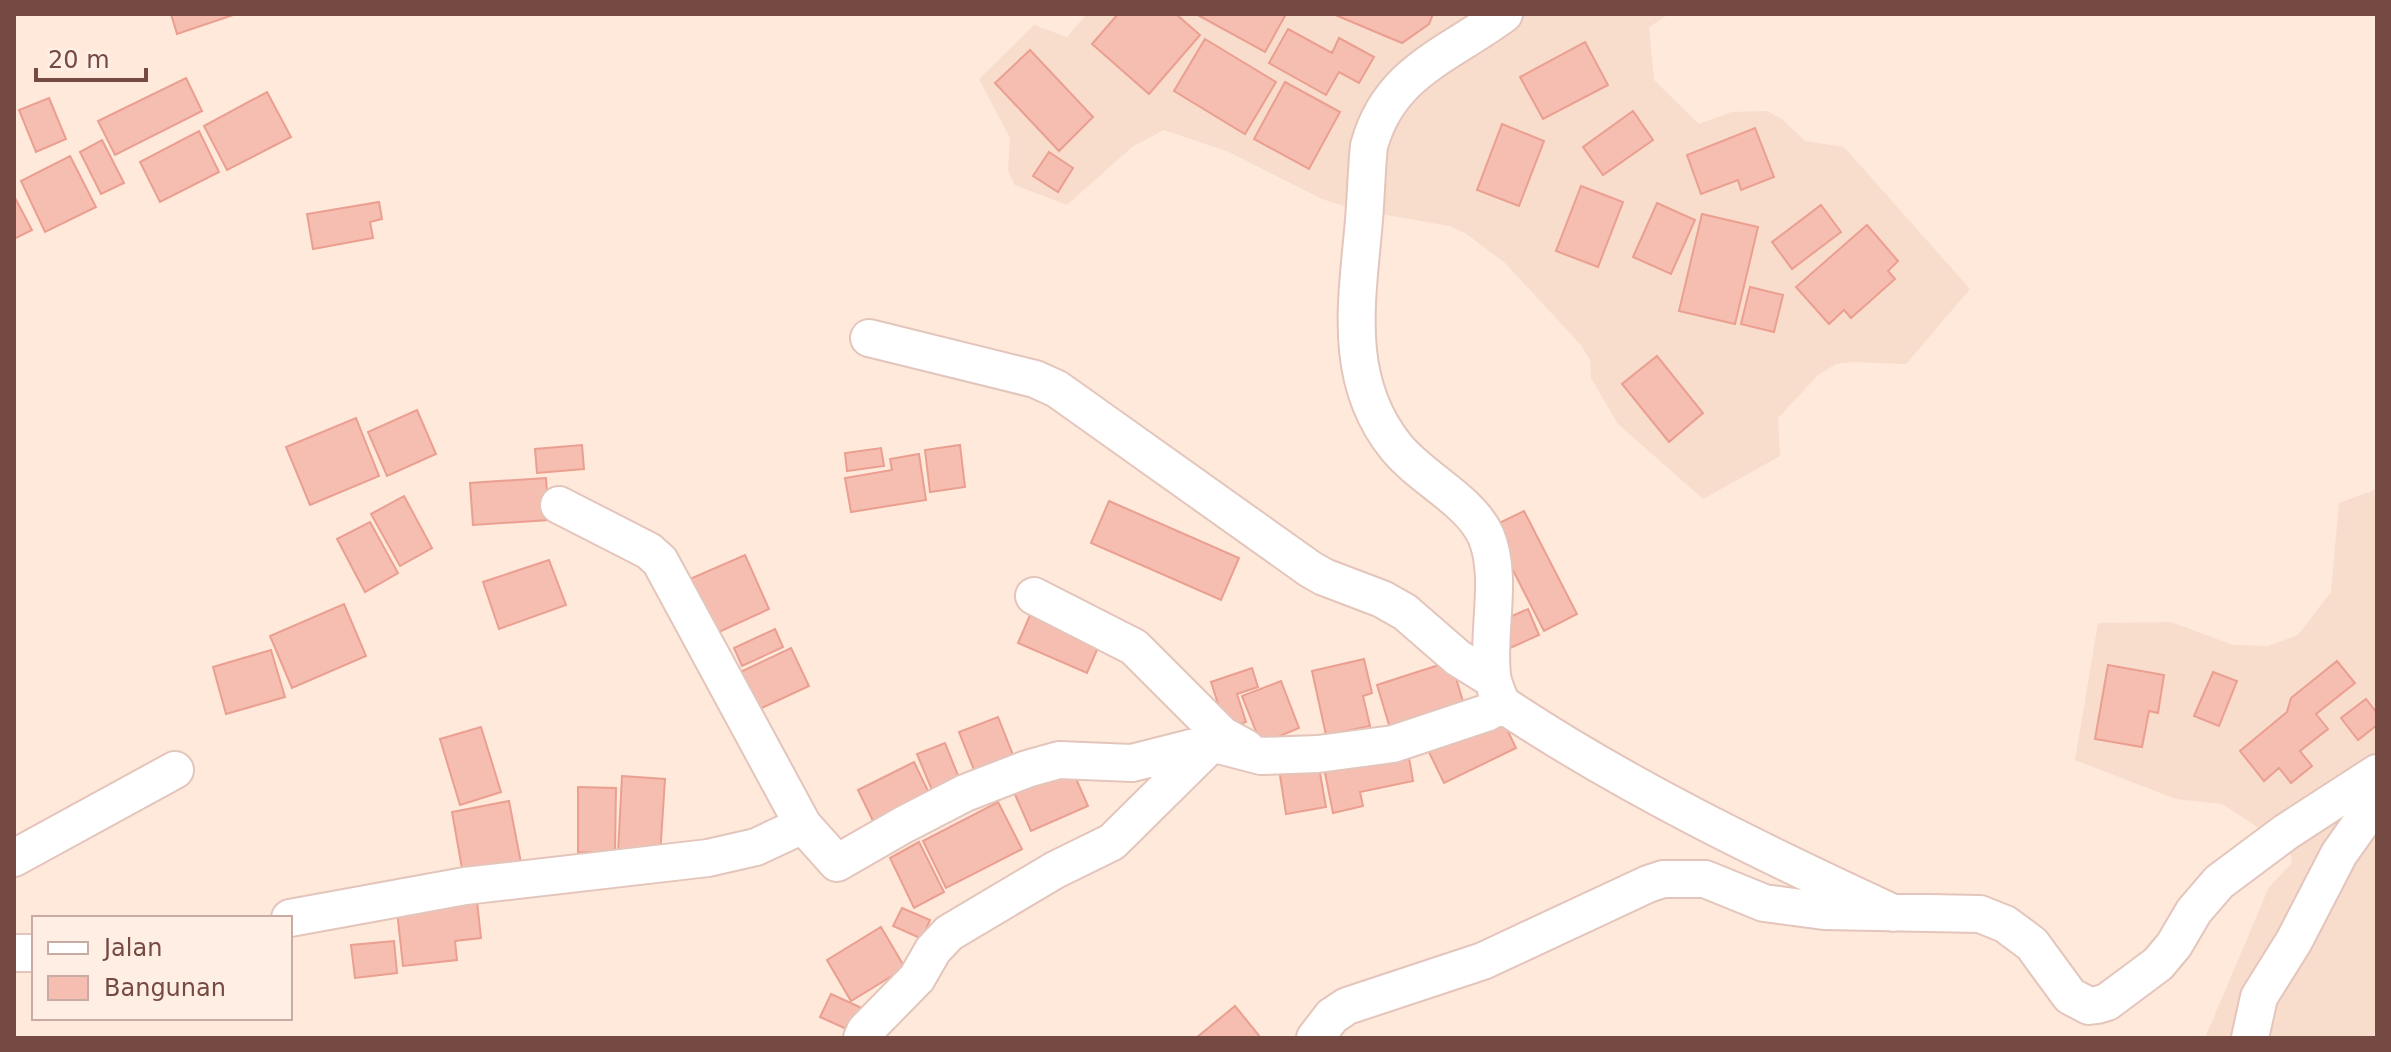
<svg xmlns="http://www.w3.org/2000/svg" width="2391" height="1052" font-family="'DejaVu Sans',sans-serif">
	<rect width="100%" height="100%" fill="#fee9db"/>
	<path fill="#f8dccc" d="M1087,14H1669L1649,27L1654,80L1699,124L1732,112L1767,111L1782,119L1805,141L1844,147L1970,289L1906,364L1852,362L1836,364L1818,375L1778,418L1780,456L1703,499L1618,424L1591,378L1590,360L1581,345L1504,262L1465,233L1449,226L1353,209L1322,199L1229,152L1164,130L1132,147L1067,205L1015,185L1008,171L1010,138L979,79L1034,25L1067,37Z
		M2377,489V1038H2205L2269,887L2292,863L2290,848L2222,804L2176,799L2075,760L2098,623L2171,622L2233,645L2268,646L2298,635L2331,592L2339,503Z"/>
	<path fill="#f6bdb1" stroke="#ea9f90" stroke-width="2" d="M171,14H236L177,34Z
		M1118,14H1176L1200,35L1149,94L1092,44Z
		M1196,14H1286L1265,52Z
		M1333,14H1433L1429,24L1402,43Z
		M1288,29L1332,53L1339,38L1374,57L1359,83L1339,72L1326,95L1269,63Z
		M1205,39L1276,82L1245,134L1174,91Z
		M1585,42L1608,85L1543,119L1520,77Z
		M1030,50L1093,117L1059,151L995,83Z
		M186,78L202,111L115,155L98,121Z
		M1285,82L1340,112L1309,169L1254,139Z
		M267,92L291,137L227,170L204,126Z
		M49,98L66,139L36,152L19,110Z
		M1633,111L1653,140L1603,175L1583,147Z
		M1502,124L1544,141L1519,206L1477,190Z
		M1755,128L1774,177L1741,190L1738,180L1701,194L1687,155Z
		M199,131L219,172L160,202L140,162Z
		M102,140L124,183L101,194L80,152Z
		M1049,152L1073,168L1058,192L1033,176Z
		M70,156L96,207L45,232L21,181Z
		M1581,186L1623,202L1598,267L1556,251Z
		M14,196L32,230L14,239Z
		M379,202L382,219L370,222L373,238L313,249L307,214Z
		M1657,203L1695,220L1671,274L1633,257Z
		M1821,205L1841,232L1792,269L1772,242Z
		M1702,214L1758,227L1735,324L1679,311Z
		M1867,225L1898,261L1888,271L1895,279L1851,318L1844,310L1829,324L1796,287Z
		M1750,287L1783,295L1774,332L1741,324Z
		M1657,356L1703,413L1669,442L1622,384Z
		M417,410L436,454L387,476L368,432Z
		M356,418L379,476L310,505L286,447Z
		M582,445L584,469L537,473L535,449Z
		M960,445L965,487L930,492L925,450Z
		M881,448L884,466L847,471L845,453Z
		M919,454L926,500L851,512L845,478L892,470L890,459Z
		M546,478L549,520L473,525L470,483Z
		M404,496L432,548L400,566L371,514Z
		M1109,501L1239,558L1221,600L1091,543Z
		M1524,511L1577,614L1544,631L1491,527Z
		M370,522L398,573L365,592L337,539Z
		M745,555L769,609L708,637L683,582Z
		M549,560L566,605L499,629L483,582Z
		M344,604L366,656L292,688L270,636Z
		M1034,606L1103,636L1087,673L1018,643Z
		M1528,609L1539,635L1508,649L1496,623Z
		M775,629L783,647L742,666L734,648Z
		M791,648L809,686L751,713L734,675Z
		M271,650L285,697L226,714L213,667Z
		M1364,659L1372,693L1363,696L1370,726L1326,735L1312,671Z
		M1451,661L1464,705L1390,728L1377,685Z
		M2337,661L2355,683L2316,714L2328,729L2300,751L2312,766L2291,783L2279,768L2264,781L2240,751L2287,712L2291,698Z
		M2108,665L2164,675L2158,713L2149,711L2142,747L2095,739Z
		M1252,668L1258,687L1237,694L1246,722L1226,729L1211,682Z
		M2213,672L2237,681L2219,726L2194,716Z
		M1281,681L1299,728L1261,744L1242,696Z
		M2366,699L2377,713V725L2358,740L2341,718Z
		M1499,713L1516,748L1444,783L1427,748Z
		M998,717L1017,765L978,780L959,732Z
		M481,727L501,792L460,805L440,739Z
		M945,743L961,783L934,795L917,754Z
		M1407,746L1413,781L1360,792L1363,806L1333,813L1323,763Z
		M914,762L930,795L874,823L858,790Z
		M1318,762L1326,807L1286,814L1279,769Z
		M1070,765L1088,806L1031,831L1013,790Z
		M622,776L665,779L660,856L618,853Z
		M578,787L616,788L615,853L578,852Z
		M509,801L521,863L463,874L452,812Z
		M998,802L1022,849L946,888L923,841Z
		M919,842L944,892L914,908L890,858Z
		M477,901L481,938L455,941L457,960L403,966L397,911Z
		M902,908L930,920L922,939L893,926Z
		M881,927L905,968L851,1001L827,960Z
		M394,941L397,973L355,978L351,945Z
		M831,994L864,1009L853,1032L820,1017Z
		M1235,1006L1261,1038H1196Z"/>
	<g fill="none" stroke-linecap="round" stroke-linejoin="round">
		<defs>
			<path id="minor" d="M869,338L1035,379L1057,389L1310,569L1324,577L1382,599L1405,612L1458,658L1492,679
				M559,505L649,551L660,561L803,825
				M1034,596L1134,647L1222,735L1246,748
				M1502,704C1498,695 1493,685 1492,675C1487,631 1503,576 1486,536C1470,500 1422,479 1396,447C1344,382 1356,307 1363,231C1366,203 1366,174 1369,146C1389,72 1447,56 1504,14
				M14,858L175,770
				M290,918L465,886L708,858L756,847L803,825L837,863L903,825L965,793L1027,769L1059,760L1132,763L1211,743L1261,756L1318,754L1393,744L1486,713L1502,704C1625,786 1759,851 1893,913
				M14,953H34
				M862,1038L865,1031L917,978L933,950L949,933L1055,870L1112,842L1210,745
				M1315,1038L1332,1016L1347,1006L1483,961L1648,884L1663,879H1705L1764,903L1824,911L1980,914L2005,924L2032,944L2070,996L2089,1006L2097,1005L2107,1002L2158,964L2174,945L2194,911L2219,882L2286,832L2377,773
				M2250,1038L2259,997L2294,941L2339,854L2377,800"/>
		</defs>
		<use href="#minor" stroke="#e4c5bb" stroke-width="40"/>
		<use href="#minor" stroke="#fff" stroke-width="36"/>
	</g>
	<rect width="2391" height="1052" fill="none" stroke="#754a43" stroke-width="32"/>
	<rect x="32" y="916" width="260" height="104" fill="#ffeee4" stroke="#c8aca4" stroke-width="2"/>
	<rect x="48" y="942" width="40" height="12" fill="#ffffff" stroke="#c8aca4" stroke-width="2"/>
	<text x="104" y="956" font-size="24" fill="#754a43">Jalan</text>
	<rect x="48" y="976" width="40" height="24" fill="#f6bdb1" stroke="#c8aca4" stroke-width="2"/>
	<text x="104" y="996" font-size="24" fill="#754a43">Bangunan</text>
	<path d="M36 68v12h110v-12" fill="none" stroke="#754a43" stroke-width="4"/>
	<text x="48" y="68" font-size="24" fill="#754a43" stroke="#ffeee4" stroke-width="6" paint-order="stroke">20 m</text>
</svg>
